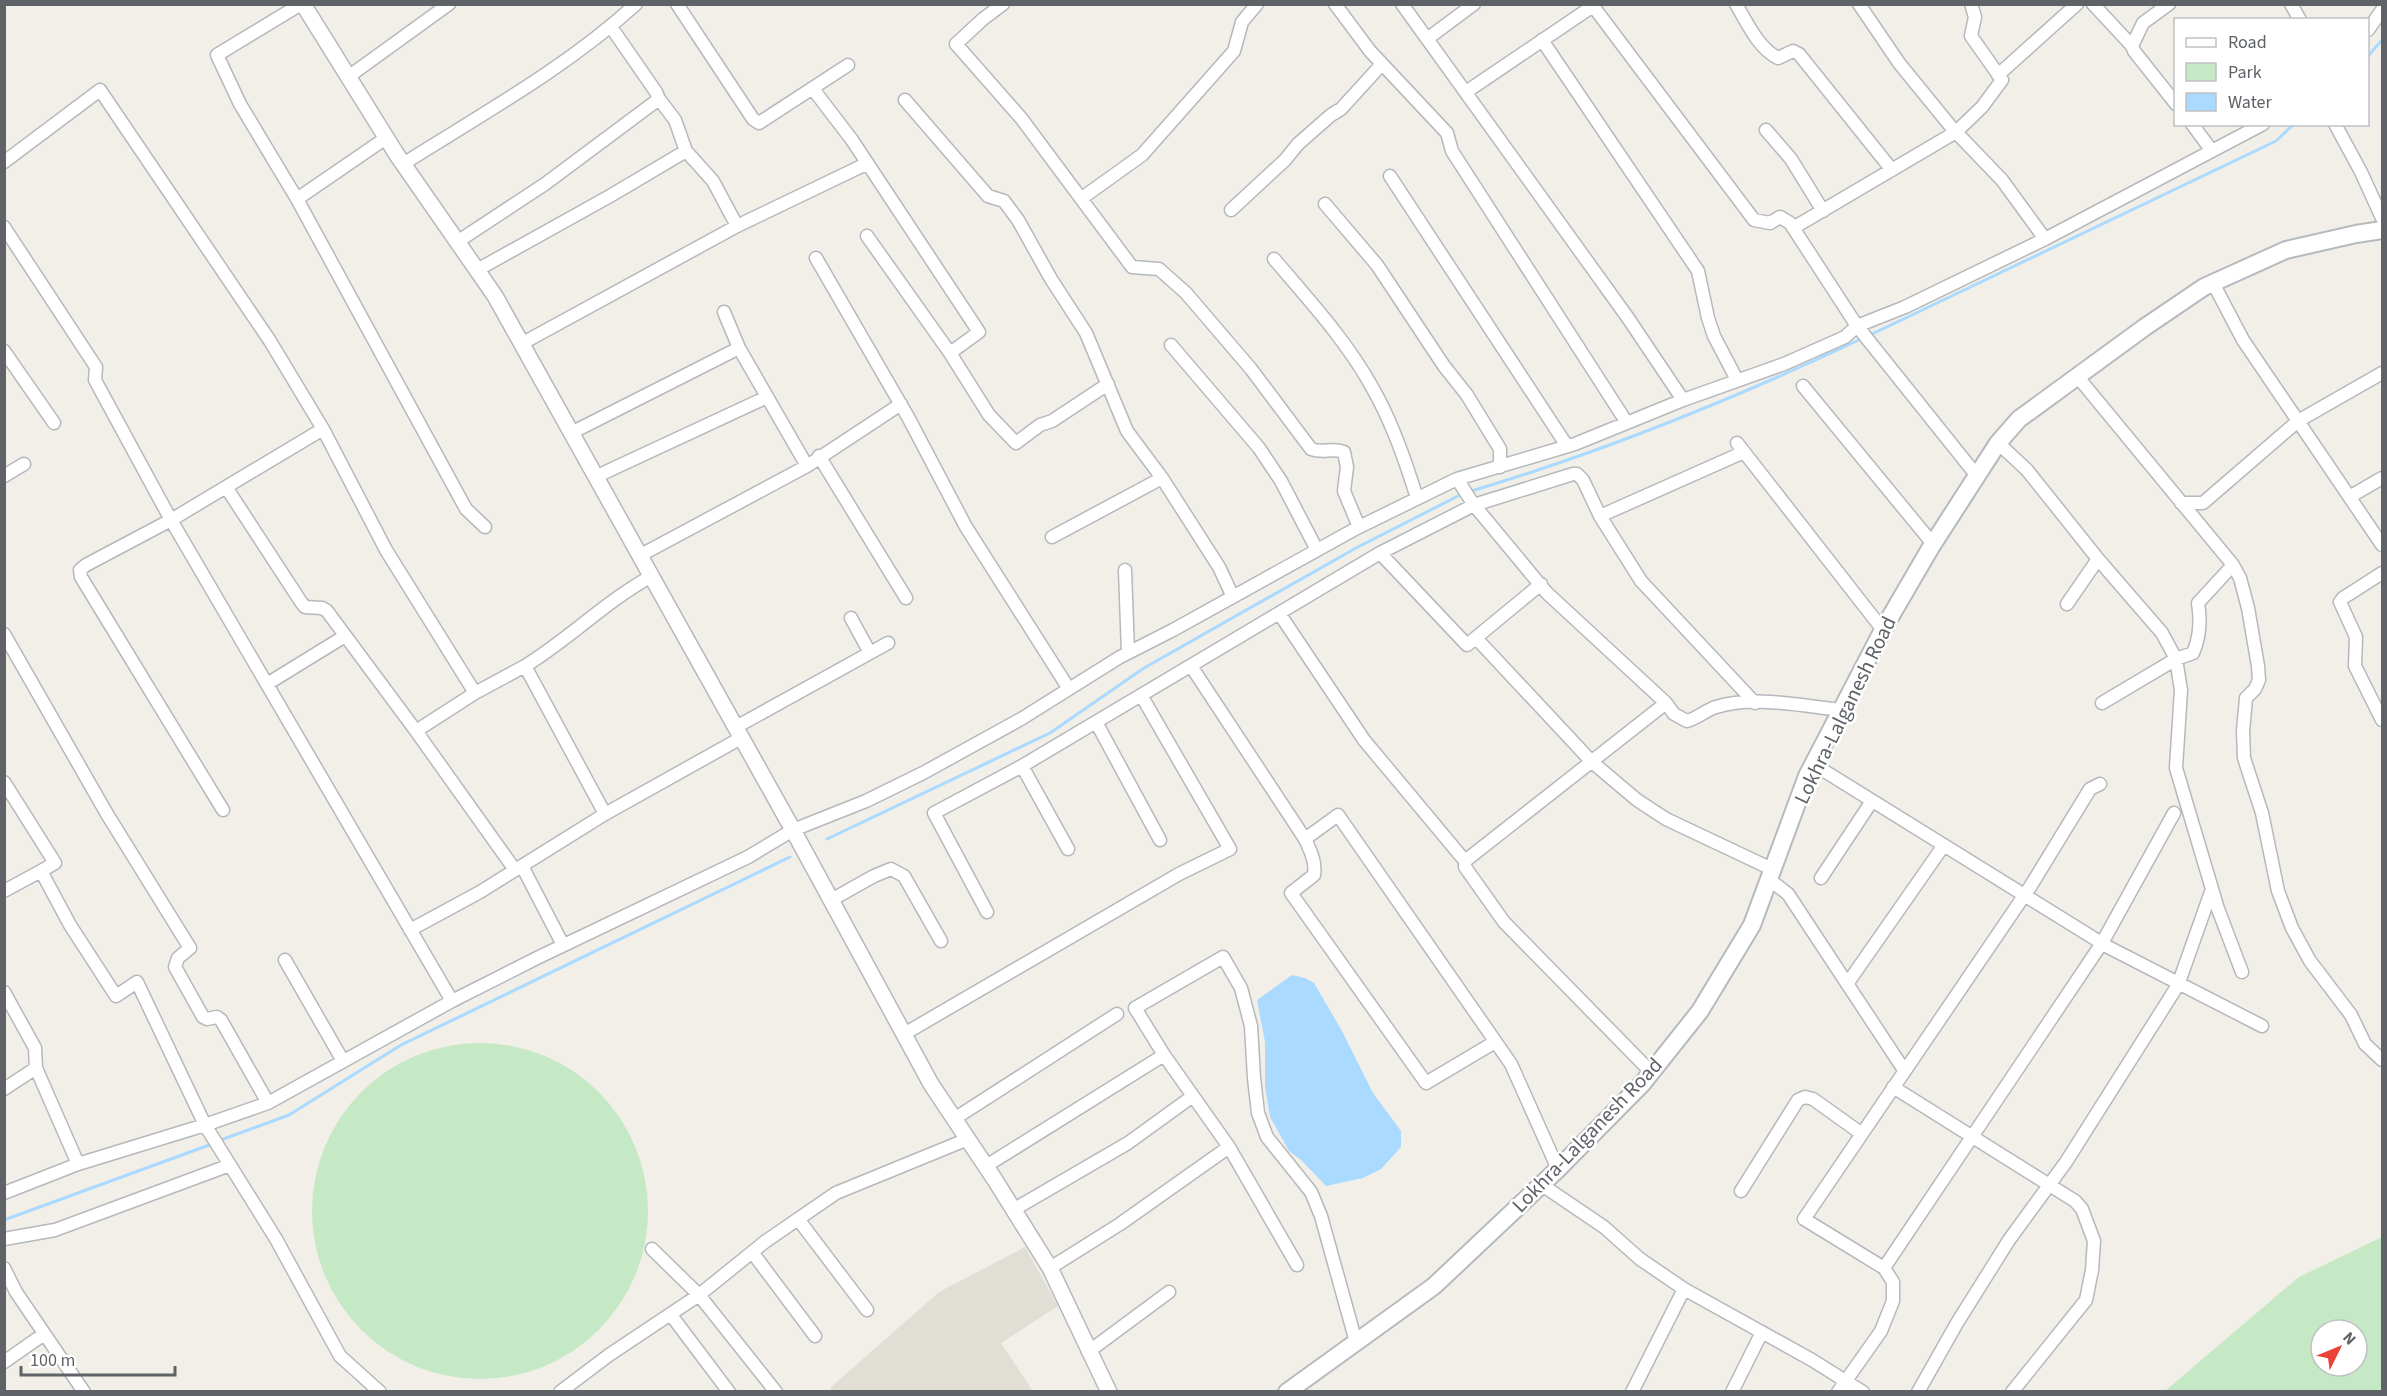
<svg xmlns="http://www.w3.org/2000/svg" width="2387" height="1396" font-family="'Source Sans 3',sans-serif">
	<rect width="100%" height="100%" fill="#f1efe8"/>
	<path fill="#e1ded6" d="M1025,1247L1058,1306L1001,1343L1033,1391L832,1392L830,1388L939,1292Z"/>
	<path fill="#c5e8c5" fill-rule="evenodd" d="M312 1211a168 168 0 1 1 336 0a168 168 0 1 1-336 0Z
		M2382,1237V1391H2165L2299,1277ZM2321,1330H2357V1366H2321Z"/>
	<path fill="#aadaff" d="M1292,975L1305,978L1314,983L1342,1031L1373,1093L1401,1131V1147L1381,1169L1363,1178L1326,1186L1301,1160L1289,1151L1270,1117L1265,1087V1042L1257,1000Z"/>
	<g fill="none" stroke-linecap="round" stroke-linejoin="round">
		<path stroke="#aadaff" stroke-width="3" d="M2368,56L2382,40
			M1870,335L2276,141L2294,124
			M1468,492C1603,452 1734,399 1861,339
			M827,839L1050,733L1144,668L1356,548L1462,494
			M218,1141L289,1115L401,1045L790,857
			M4,1220L212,1144"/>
		<defs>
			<path id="minor" d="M301,4L217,55L240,104L297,199L386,138
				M677,4L753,119L759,123L848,65
				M1003,4L983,19L956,44L1021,118L1132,267L1159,269L1186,293L1251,369L1311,449C1324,454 1331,447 1344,452L1347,467L1344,491L1359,527
				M1335,4L1370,51L1447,133L1452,151L1627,423
				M1402,4L1628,318L1683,400
				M1736,4C1747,23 1759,49 1778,58L1793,51L1799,54L1892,170
				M1859,4L1899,63L1952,128L2002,180L2045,239L2263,124
				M2093,4L2132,46
				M2169,4L2143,23L2132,46L2134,51L2176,104
				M2291,4L2300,20
				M611,27L656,92L659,99L675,120L686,151L713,181L737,226
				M2368,30L2382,10
				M1427,39L1474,4
				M1542,40L1698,271L1708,318L1714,336L1737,380
				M1998,75L2077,4
				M348,77L449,4
				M813,89L852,140L979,332L950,353
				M1466,92L1593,6L1754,220L1770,223L1780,217L1790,223L1857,326L1977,476
				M905,100L988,196L1004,201L1018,220L1051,279L1086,333L1127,431L1162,478L1219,567L1233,597
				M2192,124L2212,151
				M2335,124L2361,172L2382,218
				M1766,130L1791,159L1823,211
				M4,162L100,90L270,341L323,429L386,550L475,693L416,731L515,870
				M403,164C482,114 566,68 636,4
				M1390,176L1567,446
				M1082,198L1142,155L1234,51L1242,22L1257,4
				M297,199L466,509L485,527
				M1325,204L1377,265L1444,366L1467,395L1500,449V467
				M1231,210L1285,160L1298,144L1331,115L1341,109L1382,64
				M4,227L96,367L95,380L171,520L452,1001
				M1793,228L1956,132L1982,107L2002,80L1971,36L1975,17L1971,4
				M867,236L950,353L989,415L1016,443L1040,425L1052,421L1108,384
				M457,242L545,184L659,99
				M816,258L908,417L966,527L1069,689
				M1274,259C1308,299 1346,340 1372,387C1392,422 1405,460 1417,498
				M477,270L610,196L686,151
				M2213,283L2243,340L2382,545
				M724,312L739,348
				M521,344L737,226L866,164
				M1171,345L1259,448L1281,481L1317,550
				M4,351L54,423
				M2077,376L2233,565L2240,578L2248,608L2258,666L2259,680L2255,689L2246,698L2243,731L2244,758L2262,813L2278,891L2292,928L2310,961L2351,1015L2365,1044L2382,1060
				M1803,386L1933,544
				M571,433L739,348L807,466
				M1737,443L1883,630
				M1998,443L2027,470L2098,559L2162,633L2176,659L2181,690L2176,768L2218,909L2242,972
				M1744,452L1600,516L1641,581L1755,703
				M819,456L906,598
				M4,476L24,464
				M595,477L767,397
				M1457,479L1474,505L1547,593L1666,703L1674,714L1687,721C1698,718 1706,710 1716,707C1755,695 1801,706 1841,710
				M226,487L301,602L305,607L322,608L327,611L416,731
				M2351,496L2382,478
				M2181,503H2203L2298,421L2382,373
				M1052,537L1162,478
				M639,556L807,466L901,404
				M1125,570L1128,653
				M2382,573L2343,598L2340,602L2356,637L2355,666L2382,720
				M1541,584L1467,645L1380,553L1474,505L1573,474H1577L1583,480L1600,516
				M2067,604L2098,559
				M1279,613L1364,740L1465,861V867L1504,922L1651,1072
				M851,618L870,653
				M4,634L107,814L190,948L178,958L175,967L203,1017L207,1019L217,1017L221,1020L268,1103
				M1476,638L1592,762L1637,800L1666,819L1774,870
				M525,666C569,639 605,602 650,577
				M1191,666L1305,839C1311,852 1316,862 1314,875L1291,893L1426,1083L1495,1042
				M267,684L345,636
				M475,693L525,666L605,814
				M2102,703L2176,659L2193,653C2200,637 2201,621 2198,603L2233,565
				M1096,722L1160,840
				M736,727L888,643
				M1813,764L2108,947L2262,1026
				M1022,766L1068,849
				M4,782L55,863L41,871L70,925L116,996L137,982L205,1125L276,1239L340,1356L380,1392
				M223,810L81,577L80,570L86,565L171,520L323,429
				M1305,839L1338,815L1511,1064L1558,1169
				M1465,861L1666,703
				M522,866L563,945
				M1821,878L1872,801
				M1770,880L1788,894L1904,1070
				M4,891L41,871
				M831,900L874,876L891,869L904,876L941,941
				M987,912L934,813L1022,766L1380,553
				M410,930L480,892L605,814L741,738
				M285,960L343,1061
				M1847,984L1944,845
				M4,992L35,1048L36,1068L78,1164
				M904,1034L1179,874L1230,849L1141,695
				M1893,1087L2075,1201L2082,1209L2094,1241L2092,1270L2086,1300L2012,1392
				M4,1089L36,1068
				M954,1119L1117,1014
				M986,1166L1164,1055
				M1542,1185L1604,1227L1640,1259L1684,1289L1812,1360L1863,1392
				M1741,1191L1798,1100L1805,1097L1813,1099L1862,1134
				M4,1193L78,1164L205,1125L268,1103L452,1001L539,957L748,857L793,830L866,801L923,773L1021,719L1120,657L1173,630L1357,528L1457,479L1575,444L1683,400L1784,364L1845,337L1857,326L1905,307L2045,239
				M1013,1210L1128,1143L1193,1096
				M798,1219L867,1310
				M4,1239L55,1230L230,1165
				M652,1249L699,1295L776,1392
				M752,1252L815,1336
				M1297,1265L1229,1147L1164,1055L1135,1008L1223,957L1241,988L1251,1026L1254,1078L1258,1113L1267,1137L1311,1192L1321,1216L1356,1342
				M4,1268L16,1292L84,1392
				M1050,1268L1120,1224L1229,1147
				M1884,1268L2102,943L2174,813
				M671,1315L729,1392
				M1088,1352L1169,1292
				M4,1362L44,1334
				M560,1392L609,1355L699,1295L766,1241L836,1193L968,1139
				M1632,1392L1684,1289
				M1732,1392L1762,1332
				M1838,1392L1881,1331L1893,1301V1282L1884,1268L1804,1219L2030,887L2090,789L2100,784
				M1918,1392L1957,1323L2009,1240L2066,1162L2178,985L2212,889"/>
			<path id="tertiary" d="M303,4L397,155L495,296L793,830L931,1084L995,1180L1050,1268L1109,1392"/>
			<path id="secondary" d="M1287,1392L1434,1286L1558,1169L1642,1084L1700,1011L1752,925L1807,776L1885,626L1931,547L1998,443L2019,419L2145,327L2204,287L2286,250L2356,234L2382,230"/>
		</defs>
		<use href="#minor" stroke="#b5b8bc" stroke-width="15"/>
		<use href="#tertiary" stroke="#b5b8bc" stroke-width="18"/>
		<use href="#secondary" stroke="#b6babf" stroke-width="20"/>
		<use href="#minor" stroke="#fff" stroke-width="12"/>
		<use href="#tertiary" stroke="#fff" stroke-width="15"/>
		<use href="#secondary" stroke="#fff" stroke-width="16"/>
	</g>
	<g text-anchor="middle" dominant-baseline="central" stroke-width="5" stroke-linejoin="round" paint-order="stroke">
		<g font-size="21" fill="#5f6368" stroke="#fff">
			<text transform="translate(1845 710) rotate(-64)">Lokhra-Lalganesh Road</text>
			<text transform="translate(1587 1135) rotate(-46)">Lokhra-Lalganesh Road</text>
		</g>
	</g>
	<rect width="2387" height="1396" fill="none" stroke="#5f6368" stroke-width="12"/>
	<rect x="2174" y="18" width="195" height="108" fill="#ffffff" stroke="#bfc1c3" stroke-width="1.5"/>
	<rect x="2186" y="38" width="30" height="9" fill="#ffffff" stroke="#bfc1c3" stroke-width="1.5"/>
	<text x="2228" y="48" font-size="18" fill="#5f6368">Road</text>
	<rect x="2186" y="63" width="30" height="18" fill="#c5e8c5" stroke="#bfc1c3" stroke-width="1.5"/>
	<text x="2228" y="78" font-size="18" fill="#5f6368">Park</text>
	<rect x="2186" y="93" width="30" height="18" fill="#aadaff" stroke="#bfc1c3" stroke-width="1.5"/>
	<text x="2228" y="108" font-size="18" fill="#5f6368">Water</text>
	<g transform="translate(2339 1348) rotate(47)"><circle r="28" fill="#ffffff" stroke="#bfc1c3" stroke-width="1.5"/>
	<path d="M0-4.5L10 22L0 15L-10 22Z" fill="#ea4335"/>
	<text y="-9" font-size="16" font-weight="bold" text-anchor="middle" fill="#5f6368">N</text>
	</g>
	<path d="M21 1366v9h154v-9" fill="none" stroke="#5f6368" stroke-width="3"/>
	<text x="30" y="1366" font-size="18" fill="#5f6368" stroke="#ffffff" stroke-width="4.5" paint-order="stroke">100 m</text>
</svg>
